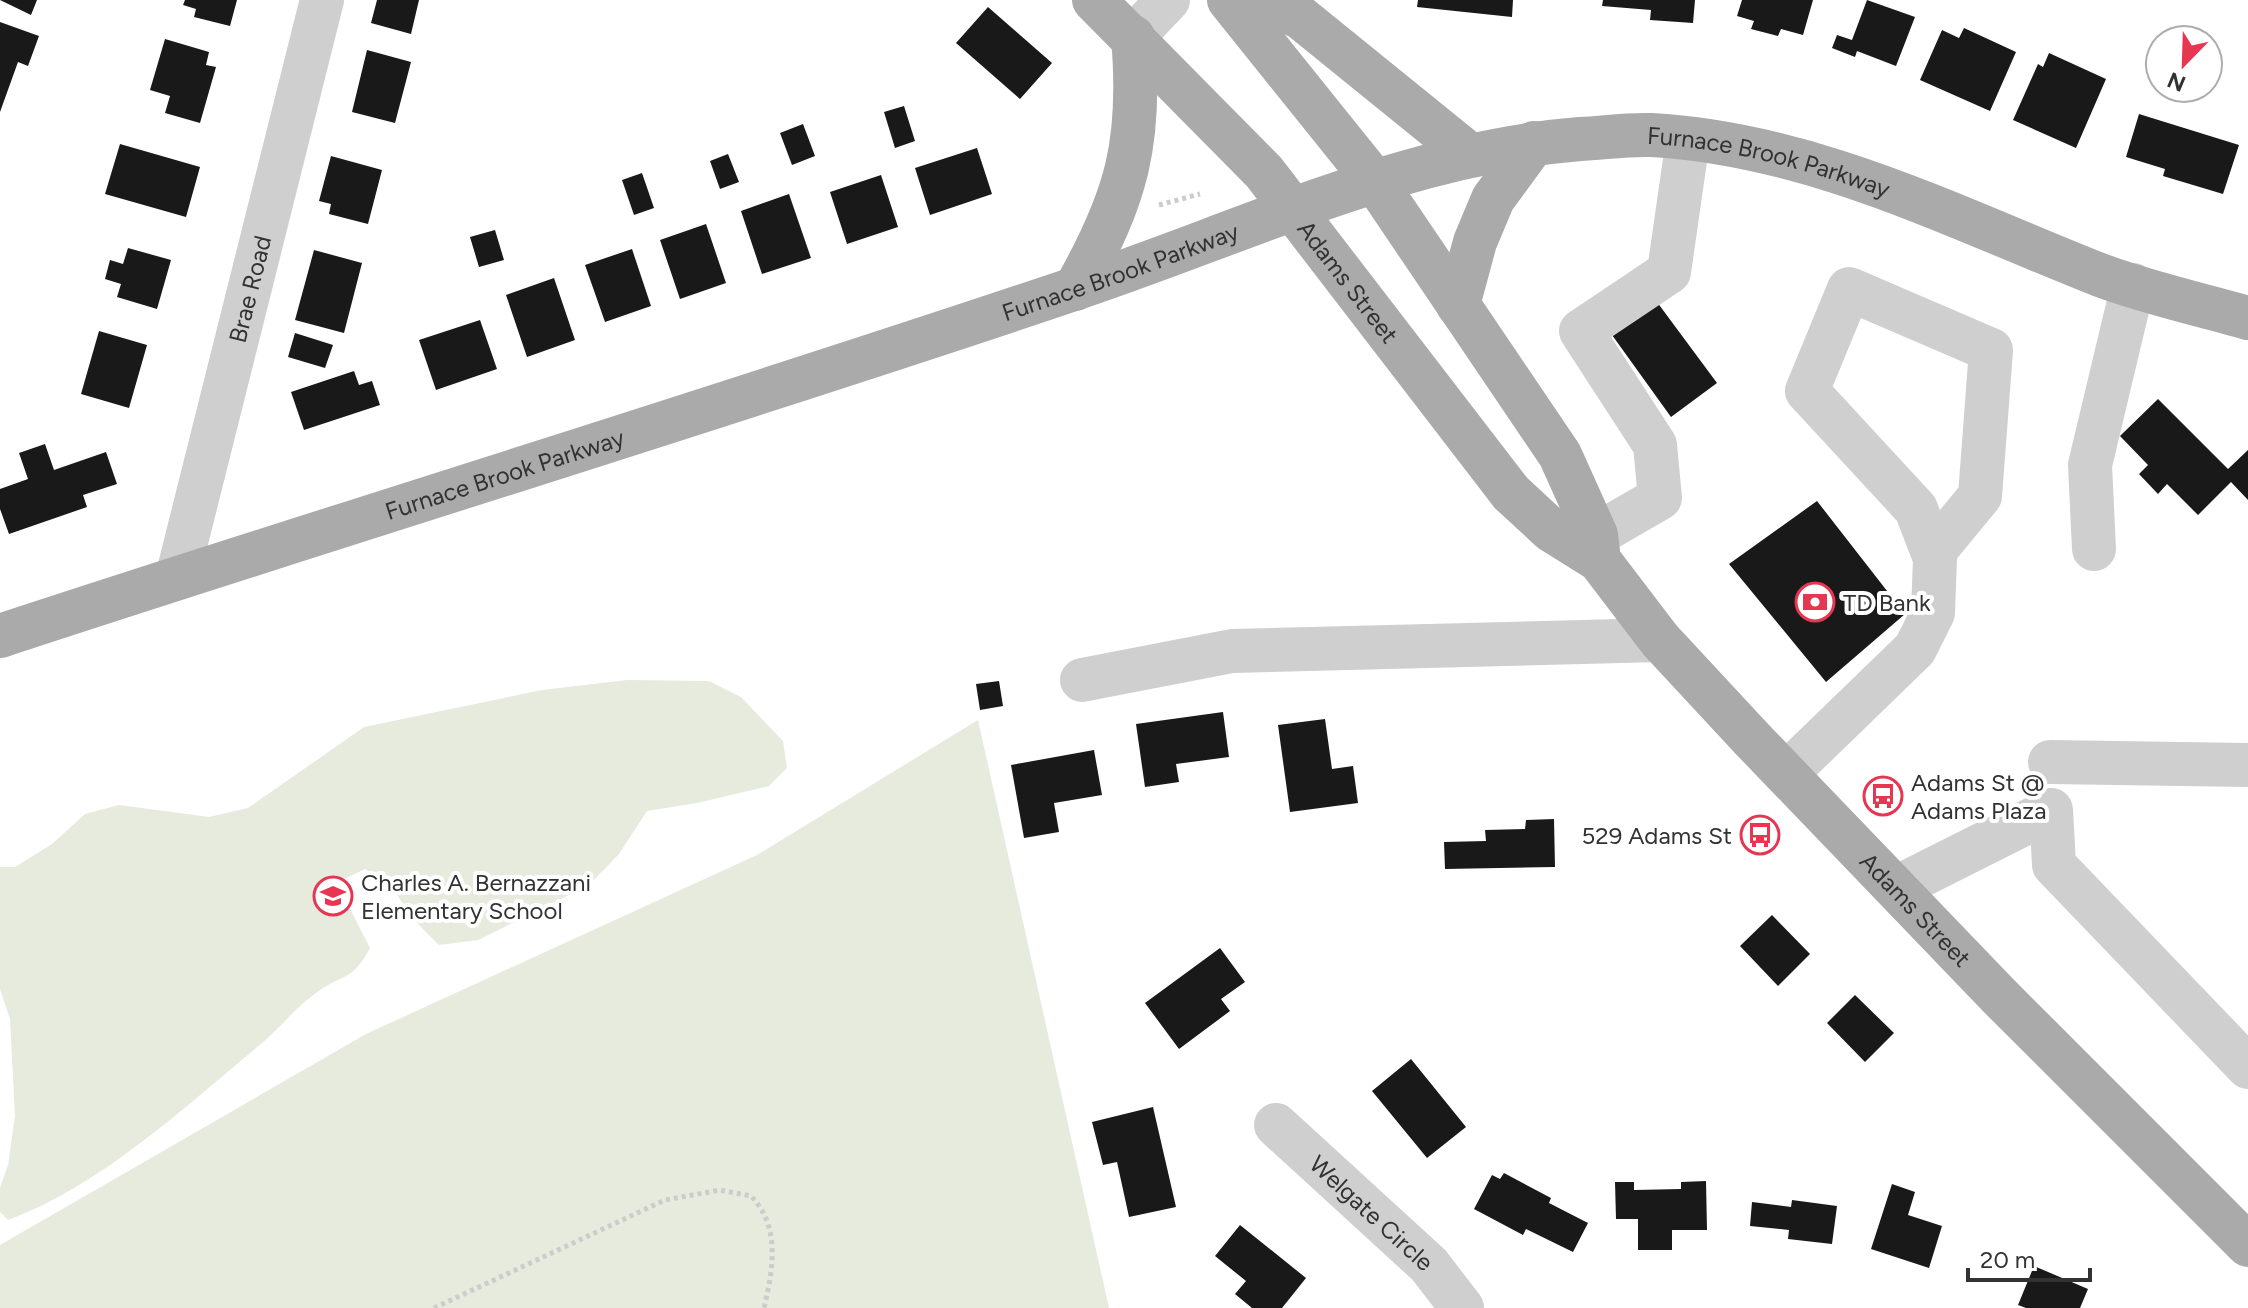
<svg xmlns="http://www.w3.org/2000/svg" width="2248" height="1308" font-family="Figtree,sans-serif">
	<rect width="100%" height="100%" fill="#fff"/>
	<path fill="#e6ebdd" d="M627,680L709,681L741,697L783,741L787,768L769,786L697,803L647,811L619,854L589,885L478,940L439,945L411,917L393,888L365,869L344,879L348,905L370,948C352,982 343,973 316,993C296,1007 281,1027 262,1043C187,1105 101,1186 8,1220L0,1212V1188L8,1165L15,1116L10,1019L0,989V867H15L52,844L85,814L119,805L209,817L248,808L364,727L542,690Z
		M978,720L1109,1308H0V1245L366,1034L757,855Z"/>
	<path fill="#191919" d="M0,0H37L31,15Z
		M185,0H237L230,26L194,17L196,9L183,5Z
		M377,0H419L411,34L371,23Z
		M1418,0H1513L1512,17L1417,7Z
		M1603,0H1695L1693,23L1650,20L1651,10L1602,6Z
		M1742,0H1813L1803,35L1781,29L1778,36L1751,29L1754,21L1737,16Z
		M1867,0L1915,17L1896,66L1857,51L1855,57L1832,48L1837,35L1852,40Z
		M988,7L1052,63L1020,99L956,43Z
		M0,22L39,36L28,66L18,62L0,112Z
		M1964,28L2016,52L1990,111L1920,80L1942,30L1959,38Z
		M165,39L209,52L206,65L216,67L200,123L165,113L170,96L150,90Z
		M367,50L411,62L395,123L352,112Z
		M2049,53L2106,79L2076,148L2013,120L2038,64L2043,67Z
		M904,106L915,141L895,148L884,112Z
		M2139,114L2239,145L2223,194L2163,176L2165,169L2126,157Z
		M803,124L815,156L792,165L780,133Z
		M120,144L200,167L186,217L105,194Z
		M977,148L992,194L930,215L915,168Z
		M728,154L739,182L720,189L710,161Z
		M331,156L382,170L368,224L329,214L331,204L319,201Z
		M642,173L654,208L634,215L622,180Z
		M881,175L898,227L847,244L830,192Z
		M789,194L811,258L762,274L741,211Z
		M706,224L726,283L680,299L660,240Z
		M495,230L504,260L479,267L470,237Z
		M128,248L171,260L157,309L117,297L121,284L105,279L110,260L123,264Z
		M632,249L651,306L605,322L585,265Z
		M314,250L362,263L344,333L295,320Z
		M554,278L575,340L527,357L506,295Z
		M1657,302L1717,383L1671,417L1612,335Z
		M480,320L497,369L436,390L419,340Z
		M99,331L147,345L129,408L81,394Z
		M295,333L333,345L325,368L288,357Z
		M354,371L359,385L372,381L380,405L304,430L291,392Z
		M2158,399L2228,469L2248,450V500L2231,482L2198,515L2167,484L2158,494L2139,474L2148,465L2120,436Z
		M45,444L54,470L106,452L117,484L83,495L87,507L9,534L0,509V489L28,479L19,453Z
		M1817,501L1905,614L1826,682L1729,564Z
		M999,681L1003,706L980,710L976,684Z
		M1223,712L1229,757L1176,764L1179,782L1145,787L1136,724Z
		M1325,719L1332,769L1353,766L1358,803L1290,812L1278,725Z
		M1094,750L1102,795L1054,803L1059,832L1024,838L1011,765Z
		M1554,819L1555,867L1445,869L1444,842L1486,841L1485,830L1525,829L1526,820Z
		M1772,915L1810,954L1778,986L1740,946Z
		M1220,948L1245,982L1221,999L1230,1011L1179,1049L1145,1003Z
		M1855,995L1894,1033L1865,1062L1827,1023Z
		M1411,1059L1466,1127L1427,1158L1372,1091Z
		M1153,1107L1176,1207L1129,1217L1117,1162L1103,1165L1092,1122Z
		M1504,1173L1551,1198L1549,1203L1588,1223L1573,1252L1526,1229L1523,1235L1474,1209L1492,1175L1500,1179Z
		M1706,1181L1707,1230H1672V1250H1638V1219H1616L1615,1182H1634V1190L1681,1189V1182Z
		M1892,1184L1915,1192L1908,1215L1942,1226L1929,1268L1871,1249Z
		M1792,1200L1837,1206L1832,1244L1788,1239L1789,1230L1750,1226L1752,1202L1791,1207Z
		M1240,1225L1306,1278L1282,1308H1252L1235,1294L1246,1281L1215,1256Z
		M2034,1266L2088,1289L2080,1308H2026L2018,1305Z"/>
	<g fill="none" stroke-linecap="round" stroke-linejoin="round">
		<path stroke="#ccc" stroke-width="5" stroke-dasharray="4 4" stroke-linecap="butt" d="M1159,205L1200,194
			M434,1308L665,1200L720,1190L751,1196C781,1227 773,1270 764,1308"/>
		<g stroke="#cfcfcf" stroke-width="44">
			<path d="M1133,37L1168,0"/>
			<path d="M1596,535L1660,498L1655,445L1581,331L1669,272L1688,139"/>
			<path d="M2094,549L2090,465L2133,285"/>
			<path id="s1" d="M177,578L322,0"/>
			<path d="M1082,680L1232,651L1660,640"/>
			<path d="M2050,762L2248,765"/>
			<path d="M1786,774L1915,649L1933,613L1935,558L1933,553L1916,509L1807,391L1849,289L1991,350L1980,496L1933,553"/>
			<path d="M1896,888L2051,810L2054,865L2248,1067"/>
			<path id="s2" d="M1276,1125L1429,1265L1462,1308"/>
		</g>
		<g stroke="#aaa" stroke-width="44">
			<path id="s3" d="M1094,0L1264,172L1511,493L1551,530L1599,560L1660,640L1751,738L1999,996L2248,1245"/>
			<path d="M1229,0L1376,183L1560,455L1596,535L1599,560"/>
			<path d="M1266,0L1301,18L1470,155"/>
			<path d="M1075,289C1127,198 1142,141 1133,37"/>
			<path d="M1458,305L1475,242L1493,199L1534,143"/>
			<path id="s4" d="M0,636C356,519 715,410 1071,290C1237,235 1403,153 1580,139C1603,138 1627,134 1651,135C1812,144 1953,217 2100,275C2148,293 2199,304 2248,318"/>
		</g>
	</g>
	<defs>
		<symbol id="bank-ring" viewBox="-11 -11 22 22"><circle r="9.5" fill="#fff" stroke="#e63651" stroke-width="1.5"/><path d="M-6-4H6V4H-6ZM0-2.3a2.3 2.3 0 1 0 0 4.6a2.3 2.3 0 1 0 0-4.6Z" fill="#e63651"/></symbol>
		<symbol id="bus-ring" viewBox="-11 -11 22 22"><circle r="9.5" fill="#fff" stroke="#e63651" stroke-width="1.5"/><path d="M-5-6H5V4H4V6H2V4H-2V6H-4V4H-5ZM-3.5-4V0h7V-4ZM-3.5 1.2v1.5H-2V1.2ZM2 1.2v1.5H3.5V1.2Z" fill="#e63651"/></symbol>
		<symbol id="school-ring" viewBox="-11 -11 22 22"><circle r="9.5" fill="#fff" stroke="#e63651" stroke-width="1.5"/><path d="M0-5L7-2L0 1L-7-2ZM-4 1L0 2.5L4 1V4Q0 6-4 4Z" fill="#e63651"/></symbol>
	</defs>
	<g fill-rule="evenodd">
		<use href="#bank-ring" x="1793" y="580" width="44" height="44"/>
		<use href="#bus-ring" x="1861" y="774" width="44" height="44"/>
		<use href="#bus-ring" x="1738" y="813" width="44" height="44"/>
		<use href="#school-ring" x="311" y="874" width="44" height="44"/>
	</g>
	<g text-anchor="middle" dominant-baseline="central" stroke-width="8" stroke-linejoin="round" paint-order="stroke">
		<g font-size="24" fill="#323232" stroke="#fff">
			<text stroke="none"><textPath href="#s4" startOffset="1850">Furnace Brook Parkway</textPath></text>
			<text stroke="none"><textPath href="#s4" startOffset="1178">Furnace Brook Parkway</textPath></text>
			<text stroke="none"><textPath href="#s3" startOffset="380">Adams Street</textPath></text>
			<text stroke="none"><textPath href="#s1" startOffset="298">Brae Road</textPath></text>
			<text stroke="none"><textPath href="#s4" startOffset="530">Furnace Brook Parkway</textPath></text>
			<text stroke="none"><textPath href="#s3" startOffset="1230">Adams Street</textPath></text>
			<text stroke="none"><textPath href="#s2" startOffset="130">Welgate Circle</textPath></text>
		</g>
		<g font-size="24" fill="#323232" stroke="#fff" text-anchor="start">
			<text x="1843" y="602">TD Bank</text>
			<text x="1911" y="782">Adams St @<tspan x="1911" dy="28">Adams Plaza</tspan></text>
			<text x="1732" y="835" text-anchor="end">529 Adams St</text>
			<text x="361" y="882">Charles A. Bernazzani<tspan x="361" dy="28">Elementary School</tspan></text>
		</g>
	</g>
	<g transform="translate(2184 64) rotate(203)"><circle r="38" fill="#ffffff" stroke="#adadad" stroke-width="2"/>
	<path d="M0-6L14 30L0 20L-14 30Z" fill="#e63651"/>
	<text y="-12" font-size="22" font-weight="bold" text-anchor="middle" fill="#323232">N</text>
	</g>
	<path d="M1968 1268v12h122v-12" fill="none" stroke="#323232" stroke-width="4"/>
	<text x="1980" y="1268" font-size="24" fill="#323232" stroke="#ffffff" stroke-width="6" paint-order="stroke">20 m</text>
</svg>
